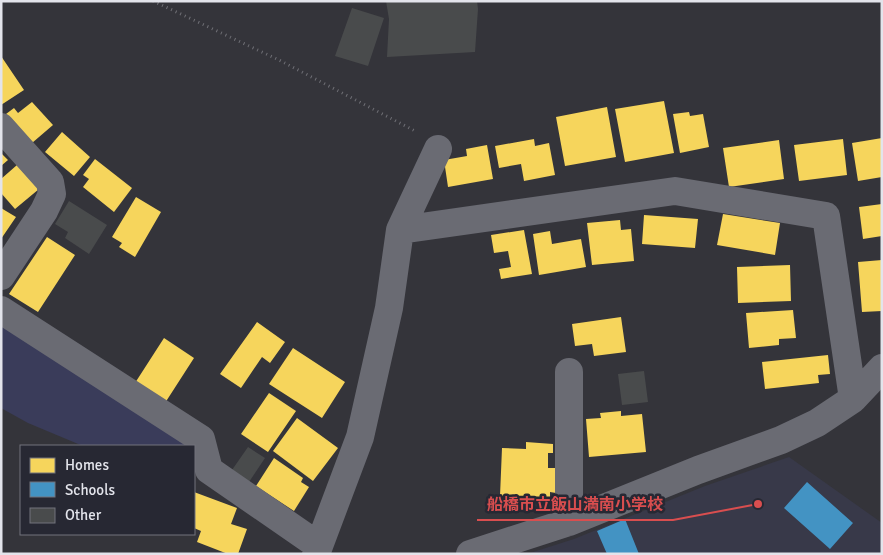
<svg xmlns="http://www.w3.org/2000/svg" width="883" height="555" font-family="Signika,'Noto Sans JP',sans-serif">
	<rect width="100%" height="100%" fill="#34343a"/>
	<path fill="#383949" d="M789,457L882,523V554H527L574,539L705,486Z"/>
	<path fill="#3a3c5a" d="M1,321L191,446H83L28,423L1,408Z"/>
	<path fill="#f6d55c" d="M1,56L24,90L1,105Z
		M664,101L674,153L625,162L615,109Z
		M32,102L53,125L32,143L6,114L14,108L18,113Z
		M607,107L616,157L565,166L556,117Z
		M689,112L690,116L703,114L709,147L680,153L673,114Z
		M62,132L90,157L74,176L45,152Z
		M882,138V177L858,181L852,143Z
		M534,139L535,146L549,143L555,175L524,181L521,164L499,168L495,146Z
		M843,139L847,175L799,181L794,145Z
		M779,140L784,179L729,187L723,148Z
		M487,145L493,179L448,187L444,160L467,156L466,149Z
		M1,153L8,160L1,166Z
		M95,159L132,188L114,212L83,187L89,179L83,175Z
		M17,165L39,189L15,209L1,193V179Z
		M136,197L161,212L135,257L119,247L122,243L112,237Z
		M882,204V236L863,239L859,207Z
		M1,208L16,217L1,239Z
		M723,214L780,223L775,255L717,245Z
		M644,215L698,219L695,248L642,244Z
		M620,220L621,230L631,229L634,261L592,265L587,223Z
		M524,230L532,274L501,279L499,269L511,267L508,251L494,253L491,235Z
		M550,231L552,244L581,239L586,267L539,275L533,234Z
		M47,237L75,255L38,312L9,294Z
		M882,260V311L862,312L858,262Z
		M790,265L791,301L738,303L737,267Z
		M793,310L796,338L779,339V345L749,348L746,313Z
		M621,317L626,352L594,356L592,344L575,346L572,324Z
		M257,322L285,342L270,363L262,357L241,388L220,374Z
		M164,338L194,358L165,403L135,383Z
		M293,348L345,382L322,418L269,384Z
		M828,355L830,374L818,375L819,383L765,389L762,362Z
		M269,393L296,411L268,452L241,434Z
		M621,411V416L642,414L646,452L589,457L586,419L601,418L600,413Z
		M297,418L338,448L313,481L273,451Z
		M526,442L553,444V453H548V468H557L556,493L550,492V499L500,496L502,448L526,449Z
		M274,458L303,478L301,482L309,487L294,511L256,486Z
		M194,492L237,508L231,524L247,529L238,554H228L197,542L201,531L194,528Z"/>
	<path fill="#4393c3" d="M807,482L853,523L830,549L784,508Z
		M625,519L639,554H607L597,531Z"/>
	<path fill="#494b4c" d="M386,1H477L478,9L475,52L387,57L389,19Z
		M352,8L384,18L368,66L335,56Z
		M69,201L107,225L89,254L65,238L68,232L55,224Z
		M644,371L648,402L622,405L618,374Z
		M248,447L265,458L249,482L232,470Z"/>
	<g fill="none" stroke-linecap="round" stroke-linejoin="round">
		<path stroke="#707076" stroke-width="3" stroke-dasharray="1 4" stroke-linecap="butt" d="M153,1L279,60L417,132"/>
		<path stroke="#6a6b73" stroke-width="28" d="M1,127L50,182L52,194L44,211L1,276
			M400,230L675,191L826,216L853,399
			M1,310L201,439L209,470L319,546
			M569,372V522
			M316,554L360,437L389,308L400,230L438,149
			M470,554L569,522L698,470L781,440L817,423L853,399L882,368"/>
	</g>
	<path fill="none" stroke="#d94e4f" stroke-width="2" d="M758 504L673 520H477"/>
	<circle fill="#d94e4f" stroke="#272833" stroke-width="2" cx="758" cy="504" r="5"/>
	<g font-size="16" text-anchor="middle" font-weight="bold" fill="#d94e4f" stroke="#272833" stroke-width="5" stroke-linejoin="round" paint-order="stroke">
		<text x="575" y="510">船橋市立飯山満南小学校</text>
	</g>
	<rect width="883" height="555" fill="none" stroke="#e3e4eb" stroke-width="5"/>
	<rect x="20" y="445" width="175" height="90" fill="#272833" stroke="#72737d"/>
	<rect x="30" y="458" width="25" height="15" fill="#f6d55c" stroke="#72737d"/>
	<text x="65" y="470" font-size="15" fill="#e3e4eb">Homes</text>
	<rect x="30" y="482" width="25" height="15" fill="#4393c3" stroke="#72737d"/>
	<text x="65" y="495" font-size="15" fill="#e3e4eb">Schools</text>
	<rect x="30" y="508" width="25" height="15" fill="#494b4c" stroke="#72737d"/>
	<text x="65" y="520" font-size="15" fill="#e3e4eb">Other</text>
</svg>
